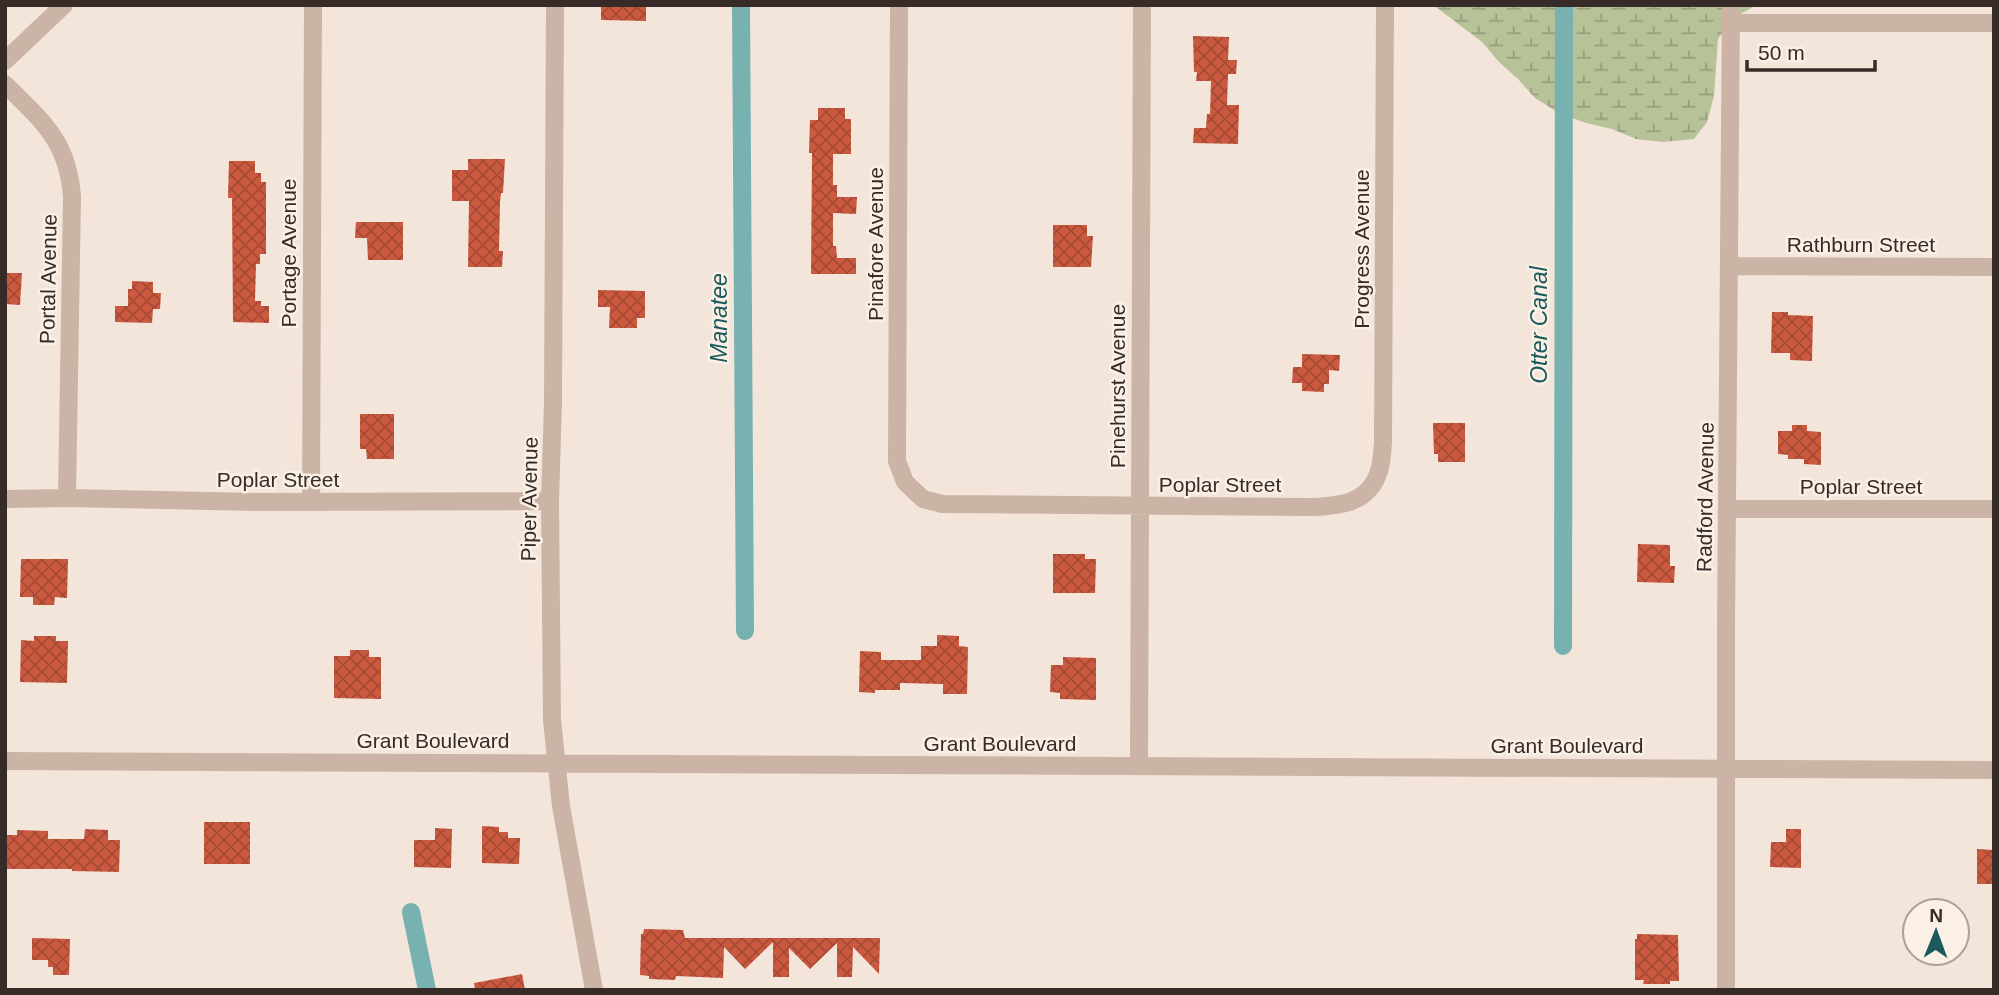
<svg xmlns="http://www.w3.org/2000/svg" width="1999" height="995" font-family="Arial,sans-serif">
	<defs>
		<pattern id="wetland-marsh" width="20" height="14" patternUnits="userSpaceOnUse" patternTransform="scale(1.75)"><rect width="20" height="14" fill="#b7c299"/><path d="M1 5h8M5 5V1M11 12h8M15 12V8" fill="none" stroke="#969e7d"/></pattern>
		<pattern id="building-cross-hatch" width="8" height="8" patternUnits="userSpaceOnUse" patternTransform="scale(1.75)"><rect width="8" height="8" fill="#cb593f"/><path d="M0 0l8 8M0 8l8-8" fill="none" stroke="#a64a35"/></pattern>
	</defs>
	<rect width="100%" height="100%" fill="#f3e5da"/>
	<path fill="url(#wetland-marsh)" d="M1445,5H1757L1733,18L1718,39L1714,96L1707,122L1694,139L1663,142L1636,139L1612,129L1586,123L1559,113L1535,98L1518,79L1499,62L1482,42L1436,7Z"/>
	<g fill="none" stroke-linecap="round" stroke-linejoin="round">
		<path stroke="#77b1b0" stroke-width="18" d="M741,5L745,631
			M1563,646L1564,5
			M411,912L427,990"/>
	</g>
	<path fill="url(#building-cross-hatch)" d="M601,5H646V21L601,20Z
		M1193,36L1229,37L1228,60H1237L1236,74H1228L1227,105H1239L1238,144L1193,143L1194,128H1206L1207,114H1210L1211,81H1196L1197,72H1194Z
		M818,108H845V119H851V154H833V185H837V197H857L856,214L833,213V246H836L837,258H856V274H811L812,153H809L810,120H818Z
		M468,159H505L503,193H501L500,202L499,251H503L502,267H468L469,201H452V170H468Z
		M229,161H255V173H261V182H266V254H260V264H256L255,301H261V306H269V323L233,322L232,198H228Z
		M356,222H403V260H368L367,238H355Z
		M1053,225H1087V236H1093L1091,267H1053Z
		M5,273H22L20,305L5,304Z
		M132,281L153,282V293H161L160,309H153L152,323L115,322V306H128V289H132Z
		M598,290L645,291V318H637V328H609L610,307H598Z
		M1772,312H1788V315L1813,316L1812,361L1790,360V353H1771Z
		M1302,354L1340,355L1339,371L1329,370V384H1324V392L1302,391V383H1292L1293,367H1302Z
		M360,414H394V459H367L366,449H360Z
		M1433,423H1465V462H1438V454H1434Z
		M1792,425H1807V431L1821,432V465L1804,464V459H1788V455L1778,454V431H1792Z
		M1638,544L1670,545V566H1675L1674,583L1637,582Z
		M1053,554H1085V559H1096L1095,593H1053Z
		M21,559H68L67,598L55,597L54,605H33V597H20Z
		M937,635L959,636V646L968,647L967,694H943V684L900,683V690H875V693L859,692L860,651L881,652V660H921V646H937Z
		M34,636H56V641H68L67,683L20,682L21,640L34,641Z
		M350,650H369V657H381V699L334,698V656H350Z
		M1063,657L1096,658V700L1060,699V693L1050,692L1051,665H1063Z
		M204,822H250V864H204Z
		M482,826L499,827V832H508V838H520L519,864L482,863Z
		M435,828L452,829L451,868L414,867V840H435Z
		M85,829L108,830V840H120L119,872L72,871V869H6V835H17V830L48,831V839H84Z
		M1786,829H1801V868L1770,867L1771,842H1786Z
		M1977,849L1994,850V884H1977Z
		M644,929L683,930L685,938H880L879,974L853,947L852,977H837V943L810,969L789,948V977H773V942L745,969L724,947L723,978L676,976L675,980L649,979V976L640,975L641,934H643Z
		M1637,934L1678,935L1679,981H1670V984H1643L1644,980H1635V939H1637Z
		M32,938L70,939L69,975H53V967H48V960H32Z
		M522,974L525,990H475L474,983Z"/>
	<g fill="none" stroke-linecap="round" stroke-linejoin="round">
		<path stroke="#cbb4a5" stroke-width="18" d="M555,5L553,402L550,501L552,720L561,806L594,990
			M899,5L897,461L905,482L923,499L942,504L1312,507C1341,506 1369,503 1379,471C1382,462 1382,452 1383,443L1385,5
			M1731,23H1994
			M5,61L64,5
			M5,84C43,122 68,141 72,197L67,498
			M1729,266L1994,267
			M5,499L67,498L261,502L550,501
			M311,501L313,5
			M1728,509H1994
			M5,761L1994,770
			M1139,766L1142,5
			M1726,990V626L1731,5"/>
	</g>
	<g text-anchor="middle" dominant-baseline="central" stroke-width="5" stroke-linejoin="round" paint-order="stroke">
		<g font-size="21" fill="#362b27" stroke="#faf0e6">
			<text transform="translate(875 244) rotate(-90)">Pinafore Avenue</text>
			<text x="1861" y="244">Rathburn Street</text>
			<text transform="translate(1361 249) rotate(-90)">Progress Avenue</text>
			<text transform="translate(288 253) rotate(-90)">Portage Avenue</text>
			<text transform="translate(48 279) rotate(-89)">Portal Avenue</text>
			<text transform="translate(1117 386) rotate(-90)">Pinehurst Avenue</text>
			<text x="278" y="479">Poplar Street</text>
			<text x="1220" y="484">Poplar Street</text>
			<text x="1861" y="486">Poplar Street</text>
			<text transform="translate(1705 497) rotate(-89)">Radford Avenue</text>
			<text transform="translate(529 499) rotate(-89)">Piper Avenue</text>
			<text x="433" y="740">Grant Boulevard</text>
			<text x="1000" y="743">Grant Boulevard</text>
			<text x="1567" y="745">Grant Boulevard</text>
		</g>
		<g font-size="23" font-style="italic" fill="#1b595a" stroke="#faf0e6">
			<text transform="translate(719 318) rotate(-90)">Manatee</text>
			<text transform="translate(1539 325) rotate(-90)">Otter Canal</text>
		</g>
	</g>
	<rect width="1999" height="995" fill="none" stroke="#362b27" stroke-width="14"/>
	<g transform="translate(1936 932) rotate(1)"><circle r="33" fill="#faf0e6" stroke="#aca19a" stroke-width="2"/>
	<path d="M0-5L12 26L0 18L-12 26Z" fill="#1b595a"/>
	<text y="-10" font-size="19" font-weight="bold" text-anchor="middle" fill="#362b27">N</text>
	</g>
	<path d="M1747 60v10h128v-10" fill="none" stroke="#362b27" stroke-width="3.5"/>
	<text x="1758" y="60" font-size="21" fill="#362b27" stroke="#faf0e6" stroke-width="5" paint-order="stroke">50 m</text>
</svg>
